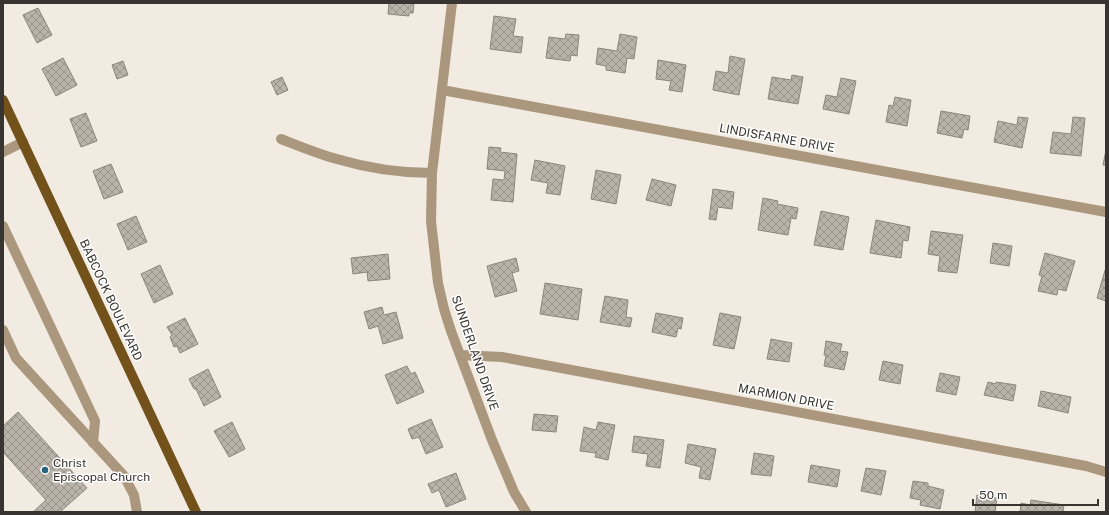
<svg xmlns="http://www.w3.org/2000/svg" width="1109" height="515" font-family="'Public Sans',sans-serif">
	<defs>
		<pattern id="building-cross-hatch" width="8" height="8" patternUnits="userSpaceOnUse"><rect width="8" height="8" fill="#b9b3aa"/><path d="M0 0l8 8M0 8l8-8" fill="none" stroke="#97928b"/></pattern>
	</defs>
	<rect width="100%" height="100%" fill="#f2ebe1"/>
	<path fill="url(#building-cross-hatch)" stroke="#8b857d" d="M389,3H414L413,13H409V16L388,14Z
		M38,8L52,35L37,43L23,15Z
		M494,16L516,19L513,36L523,37L521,53L490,49Z
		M566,34L579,35L577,56L571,55L570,61L546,58L549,37L565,39Z
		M620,34L637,37L634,59L627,58L625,73L606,70V66L596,64L598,48L617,51Z
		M730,56L745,59L739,95L713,90L716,71L728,73Z
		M63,58L77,85L56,96L42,69Z
		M658,60L686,65L682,92L669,90L671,81L656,79Z
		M123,61L128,75L117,79L112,65Z
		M792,75L803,77L798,104L768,99L772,77L791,80Z
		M282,77L288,90L277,95L271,82Z
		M841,78L856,81L849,114L823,109L826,95L837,97Z
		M895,97L911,100L907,126L886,122L889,105L893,106Z
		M941,111L970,116L968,130L964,129L962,138L937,133Z
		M86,113L97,141L81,147L70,119Z
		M1018,117L1028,118L1022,148L994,142L998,121L1017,125Z
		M1073,117L1085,118L1081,156L1050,153L1053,132L1071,134Z
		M489,147L501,148L500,152L517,154L513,202L491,200L493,179L504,180L505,171L487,169Z
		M1106,150V165H1103Z
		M535,160L565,166L560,195L546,193L548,183L531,180Z
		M111,164L123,192L104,199L93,171Z
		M596,170L621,175L616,204L591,199Z
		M652,179L676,185L671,206L646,200Z
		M713,189L734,192L732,209L718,207L716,220L709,219Z
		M763,198L778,201L777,204L798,208L796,219L791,218L788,235L758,230Z
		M821,211L849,217L843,250L814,245Z
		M136,216L147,242L128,250L117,224Z
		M876,220L910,227L908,241L903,240L901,258L870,253Z
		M931,231L963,235L957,273L938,271L940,256L928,254Z
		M993,243L1012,246L1009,266L990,263Z
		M1045,253L1075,261L1066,291L1058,289L1057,295L1038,291L1042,276L1039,275Z
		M388,254L390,279L368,281L367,272L353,274L351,258Z
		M516,258L519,271L512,273L517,291L495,297L487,266Z
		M160,265L173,294L154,303L141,274Z
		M1106,267V301L1097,298Z
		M545,283L582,289L578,320L540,314Z
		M605,296L628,300L626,317L632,318L630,327L600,322Z
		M382,307L384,315L396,312L403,338L383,344L378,326L369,329L364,312Z
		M656,313L683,318L681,329L678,328L676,337L652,332Z
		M720,313L741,317L734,349L713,345Z
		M185,318L198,344L180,353L177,346L174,347L170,337L172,335L167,327Z
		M771,339L792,343L789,362L767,359Z
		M826,341L842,344L840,351L848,352L844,370L824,366L826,355H824Z
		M883,361L903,365L900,384L879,380Z
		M407,366L411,374L415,372L424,392L397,404L385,375Z
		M208,369L221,397L204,406L196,389H194L189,379Z
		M940,373L960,377L956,395L936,391Z
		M988,382L996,384V382L1016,385L1013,401L984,395Z
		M1041,391L1071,397L1068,413L1038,406Z
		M18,412L87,488L60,512H33L46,500L3,452V426Z
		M534,414L558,416L556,432L532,430Z
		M431,419L443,447L426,454L419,437L412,439L408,429Z
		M232,422L245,449L229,457L214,431Z
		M598,422L615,425L608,460L595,457L596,453L580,451L584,427L596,430Z
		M634,436L664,440L660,468L646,466L648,454L632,452Z
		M688,444L716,449L710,480L699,478L701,467L685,463Z
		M754,453L774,456L771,476L751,474Z
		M811,465L840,470L837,487L808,482Z
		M866,468L886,471L881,495L861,491Z
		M456,473L466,499L446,507L439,490L432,493L428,484Z
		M913,481L928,483V486L944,490L940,509L920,505L921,500L910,498Z
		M977,495L997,498L995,512H975Z
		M1031,500L1064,505L1063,512H1020L1021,503L1030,505Z"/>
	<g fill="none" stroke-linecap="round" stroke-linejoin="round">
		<path stroke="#aa977d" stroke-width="10" d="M452,3L432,173L431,221L438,283L444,309L451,331L492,440L514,492L526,512
			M442,90L1106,212
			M281,139C299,146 318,154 337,159C367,168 400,173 432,173
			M3,152L23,142
			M3,226L95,421L93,443
			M3,330L16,358L124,476L134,495L137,512
			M460,355L502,357L1086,466L1106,472"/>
		<path stroke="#72511b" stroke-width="10" d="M3,100L196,512"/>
	</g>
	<circle fill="#26637a" stroke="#fff" stroke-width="1.5" cx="45" cy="470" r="4"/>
	<g text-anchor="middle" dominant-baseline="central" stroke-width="3" stroke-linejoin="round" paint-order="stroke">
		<g font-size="12" fill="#373431" stroke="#fff">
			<text transform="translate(777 138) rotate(10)">LINDISFARNE DRIVE</text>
			<text transform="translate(111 300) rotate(65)">BABCOCK BOULEVARD</text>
			<text transform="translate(475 353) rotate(71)">SUNDERLAND DRIVE</text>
			<text transform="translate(786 397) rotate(11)">MARMION DRIVE</text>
		</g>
		<g font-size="12" fill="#373431" stroke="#fff" text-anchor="start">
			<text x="53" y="463">Christ<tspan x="53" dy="14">Episcopal Church</tspan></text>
		</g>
	</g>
	<rect width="1109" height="515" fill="none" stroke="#373431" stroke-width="8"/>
	<path d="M973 499v6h125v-6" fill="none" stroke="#373431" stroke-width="2"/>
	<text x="979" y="499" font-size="12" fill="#373431" stroke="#ffffff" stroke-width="3" paint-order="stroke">50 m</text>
</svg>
